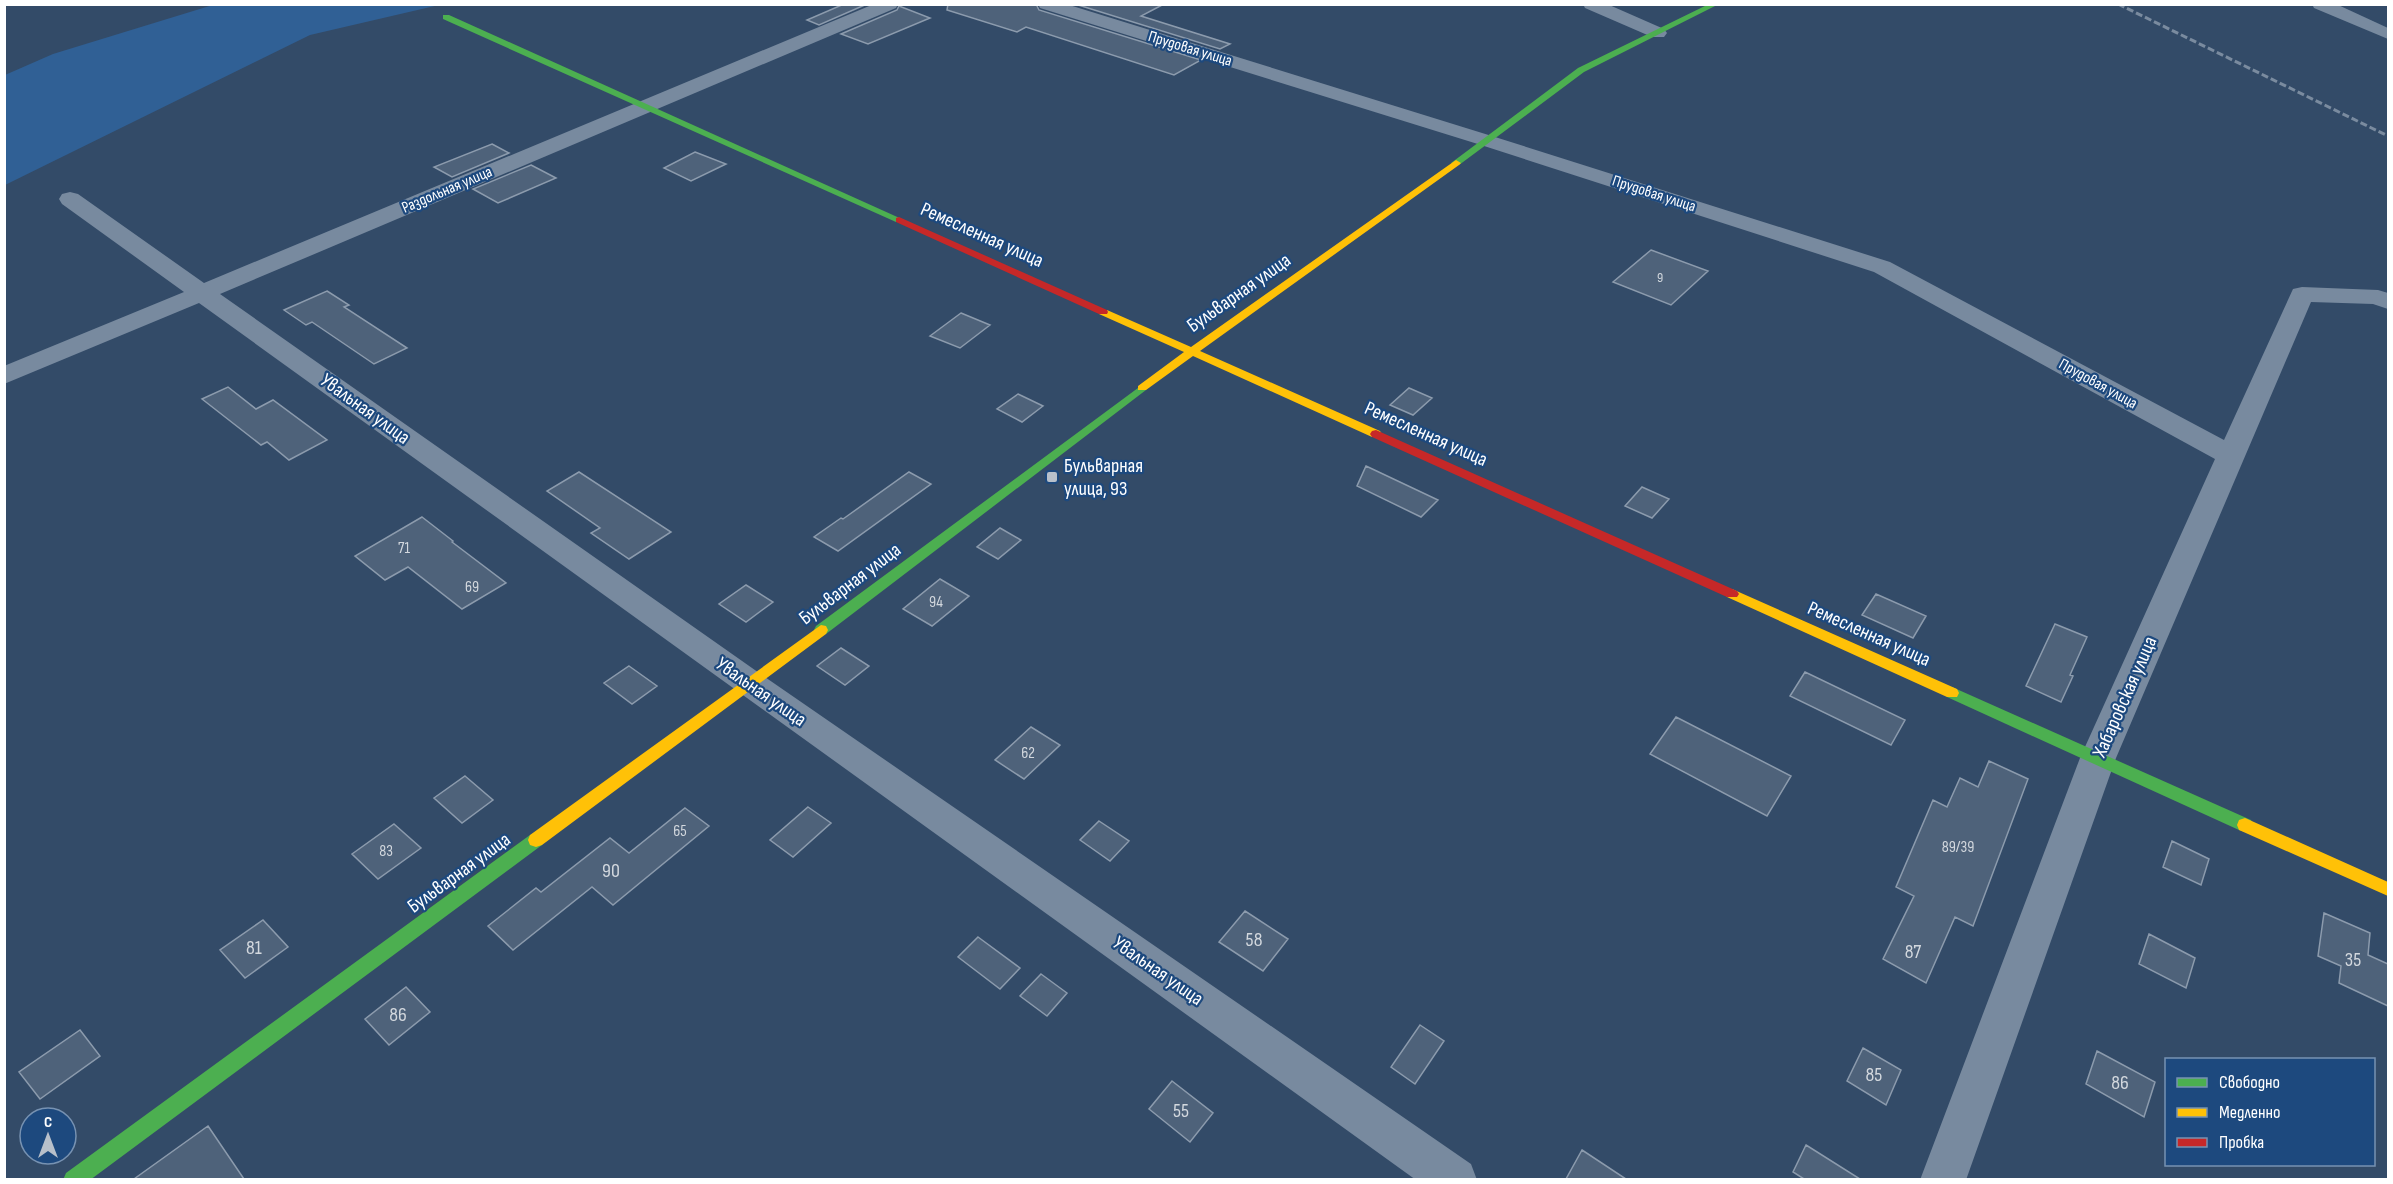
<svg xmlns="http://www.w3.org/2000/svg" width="2393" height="1184" font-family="'Sofia Sans Condensed',sans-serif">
	<rect width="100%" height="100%" fill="#334b68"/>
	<path fill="#306095" d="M216,4L439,5L310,35L5,185V75L53,54Z"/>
	<path fill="#4e627a" stroke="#8c9bad" stroke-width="1.5" d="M844,4H867L819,25L807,20Z
		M948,4H1036L1039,10L1201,60L1174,75L1026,27L1017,32L947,10Z
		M1075,4H1164L1141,16L1230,44L1220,49Z
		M899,6L930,18L868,44L841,34L897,10Z
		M492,144L509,153L452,177L434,167Z
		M695,152L726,164L691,181L664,168Z
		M531,165L556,178L498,203L473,189Z
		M1651,250L1708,271L1671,305L1613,282Z
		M327,291L349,305L344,307L407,348L374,364L312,322L306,325L284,310Z
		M961,313L990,325L960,348L930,336Z
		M228,387L256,409L273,400L327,440L289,460L267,442L261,445L202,399Z
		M1409,388L1432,398L1413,415L1390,405Z
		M1018,394L1043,406L1022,422L997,409Z
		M1366,466L1438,500L1421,517L1357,486Z
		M579,472L671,532L629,559L591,533L600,528L547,491Z
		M909,472L931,484L838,551L814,537L841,518L843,519Z
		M1642,487L1669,499L1652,518L1625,506Z
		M422,517L453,541L452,542L506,583L462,609L408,567L385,580L355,556Z
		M1000,528L1021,540L998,559L977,547Z
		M940,579L969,596L932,626L903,609Z
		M746,585L773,602L746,622L719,604Z
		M1876,594L1926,616L1913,638L1862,615Z
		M2055,624L2087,637L2070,675L2073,676L2061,702L2026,686Z
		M841,648L869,666L845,685L817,666Z
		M629,666L657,686L632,704L604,683Z
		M1805,672L1905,720L1891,745L1790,696Z
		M1676,717L1791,776L1767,816L1650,754Z
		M1031,727L1060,745L1024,779L995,760Z
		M1989,761L2028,779L1973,926L1955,917L1926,983L1883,959L1914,896L1896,887L1933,800L1947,807L1960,778L1978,787Z
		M465,776L493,800L462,823L434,798Z
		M808,807L831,823L793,857L770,840Z
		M685,808L709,826L613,905L592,887L513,950L488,926L536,888L541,892L610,838L629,853Z
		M1099,821L1129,841L1110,861L1080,840Z
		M394,824L421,848L378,879L352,854Z
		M2172,841L2209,859L2201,885L2163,867Z
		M1245,911L1288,939L1263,971L1219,942Z
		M2324,913L2370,933L2368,955L2388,964V1006L2339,983L2341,966L2318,956Z
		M263,920L288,947L245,978L220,950Z
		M2149,934L2195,958L2186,988L2139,964Z
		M978,937L1020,968L1000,989L958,957Z
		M1041,974L1067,993L1047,1016L1020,996Z
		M406,987L430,1012L389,1045L365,1019Z
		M1420,1025L1444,1041L1415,1084L1391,1067Z
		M80,1030L100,1056L40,1099L19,1072Z
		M1863,1048L1901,1070L1886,1105L1847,1081Z
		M2097,1051L2155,1082L2144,1117L2086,1084Z
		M1172,1081L1213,1113L1190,1142L1149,1109Z
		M208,1126L244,1179H134Z
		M1806,1145L1860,1179H1804L1793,1172Z
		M1582,1150L1626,1179H1566Z"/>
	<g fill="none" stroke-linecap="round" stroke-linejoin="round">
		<path fill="#788a9f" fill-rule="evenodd" d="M874,4H898L896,8L220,294L762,675L1471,1164L1477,1180H1416L199,303L4,384V366L184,292L62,204L59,199L62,194L70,192L78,194L204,283Z
			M1038,4H1066L1495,137L1890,262L2224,440L2293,289L2302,287L2378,290L2388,293V309L2373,304L2311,302L2116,758L1966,1180H1920L2080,758L2215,459L1874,272L1481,145L1040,8Z
			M1583,4H1607L1664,29L1667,33L1664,37H1652L1585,8Z
			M2312,4H2336L2388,28V39L2314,8Z"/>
		<path fill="#4caf50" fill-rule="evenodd" d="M1709,4H1719L1584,72L1459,165L1451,163L1578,68Z
			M443,15H449L904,220L896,222L443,19Z
			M1142,385L1146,386V390L826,634H816L814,630L816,626Z
			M1952,687L2251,820L2253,825L2251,830L2245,832L2239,830L1947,697L1945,693L1947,689Z
			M536,833L542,835L544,840L542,845L90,1180H63L66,1173L530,835Z"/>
		<path fill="#ffc107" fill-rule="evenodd" d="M1456,160L1461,163L1459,165L1200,351L1380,431L1382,434L1380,437H1372L1193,356L1146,390H1138V386L1184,352L1099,314V310H1107L1191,347Z
			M1732,589L1957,689L1959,693L1957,697H1947L1727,597L1725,594L1727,591Z
			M821,625L826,626L828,630L826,634L542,845L536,847L530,845L528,840L530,835Z
			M2245,818L2388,882V896L2239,830L2237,825L2239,820Z"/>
		<path fill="#c62828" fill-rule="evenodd" d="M899,217L1107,310L1108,312L1107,314H1099L896,222V218Z
			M1376,430L1737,591L1739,594L1737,597H1727L1372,437L1370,434L1372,431Z"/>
		<path stroke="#7a8b9f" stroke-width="3" stroke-dasharray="7 3" stroke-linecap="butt" d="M2118,4L2388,136"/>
	</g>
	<rect fill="#b8c0ca" stroke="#1d497e" stroke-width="2" x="1046" y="471" width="12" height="12" rx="3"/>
	<g text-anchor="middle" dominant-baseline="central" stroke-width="4.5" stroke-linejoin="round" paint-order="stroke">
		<g font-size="14" fill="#d3d8de">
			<text x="1660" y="277">9</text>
		</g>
		<g font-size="16" fill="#fff" stroke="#1d497e">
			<text transform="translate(1190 49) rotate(17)">Прудовая улица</text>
			<text transform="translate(447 190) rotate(-23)">Раздольная улица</text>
			<text transform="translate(1654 194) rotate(18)">Прудовая улица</text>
			<text transform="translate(2098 384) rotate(29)">Прудовая улица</text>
		</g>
		<g font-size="16" fill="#d3d8de">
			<text x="404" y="548">71</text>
			<text x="472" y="587">69</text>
			<text x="936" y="602">94</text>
			<text x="1028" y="753">62</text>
			<text x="680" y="831">65</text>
			<text x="1958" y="847">89/39</text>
			<text x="386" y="851">83</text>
		</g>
		<g font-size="20" fill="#fff" stroke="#1d497e">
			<text transform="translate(982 235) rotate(24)">Ремесленная улица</text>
			<text transform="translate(1239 293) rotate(-35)">Бульварная улица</text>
			<text transform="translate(365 409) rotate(36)">Увальная улица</text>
			<text transform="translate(1426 434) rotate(24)">Ремесленная улица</text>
			<text transform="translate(850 584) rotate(-37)">Бульварная улица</text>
			<text transform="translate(1869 634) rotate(24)">Ремесленная улица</text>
			<text transform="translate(761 692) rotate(35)">Увальная улица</text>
			<text transform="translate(2125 697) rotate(-66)">Хабаровская улица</text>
			<text transform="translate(459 873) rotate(-36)">Бульварная улица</text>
			<text transform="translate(1158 971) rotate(35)">Увальная улица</text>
		</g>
		<g font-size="20" fill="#fff" stroke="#1d497e" text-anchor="start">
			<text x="1064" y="466">Бульварная<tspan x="1064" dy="23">улица, 93</tspan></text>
		</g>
		<g font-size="20" fill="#d3d8de">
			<text x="611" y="871">90</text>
			<text x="1254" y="940">58</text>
			<text x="254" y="948">81</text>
			<text x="1913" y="952">87</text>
			<text x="2353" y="960">35</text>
			<text x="398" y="1015">86</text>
			<text x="1874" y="1075">85</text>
			<text x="2120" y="1083">86</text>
			<text x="1181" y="1111">55</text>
		</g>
	</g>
	<rect width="2393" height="1184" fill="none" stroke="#ffffff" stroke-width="12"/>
	<rect x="2165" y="1058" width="210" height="108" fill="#1d497e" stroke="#7792b2" stroke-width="1.5"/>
	<rect x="2177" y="1078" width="30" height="9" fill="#4caf50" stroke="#7792b2" stroke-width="1.5"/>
	<text x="2219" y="1088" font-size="18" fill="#ffffff">Свободно</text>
	<rect x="2177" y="1108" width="30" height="9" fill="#ffc107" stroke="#7792b2" stroke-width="1.5"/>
	<text x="2219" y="1118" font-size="18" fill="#ffffff">Медленно</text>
	<rect x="2177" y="1138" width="30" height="9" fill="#c62828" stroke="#7792b2" stroke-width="1.5"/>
	<text x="2219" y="1148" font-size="18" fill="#ffffff">Пробка</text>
	<g transform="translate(48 1136)"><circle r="28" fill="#1d497e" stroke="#7792b2" stroke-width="1.5"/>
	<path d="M0-4.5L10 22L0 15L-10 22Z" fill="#b8c0ca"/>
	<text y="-9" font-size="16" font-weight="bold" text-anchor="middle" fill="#ffffff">С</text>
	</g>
</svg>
